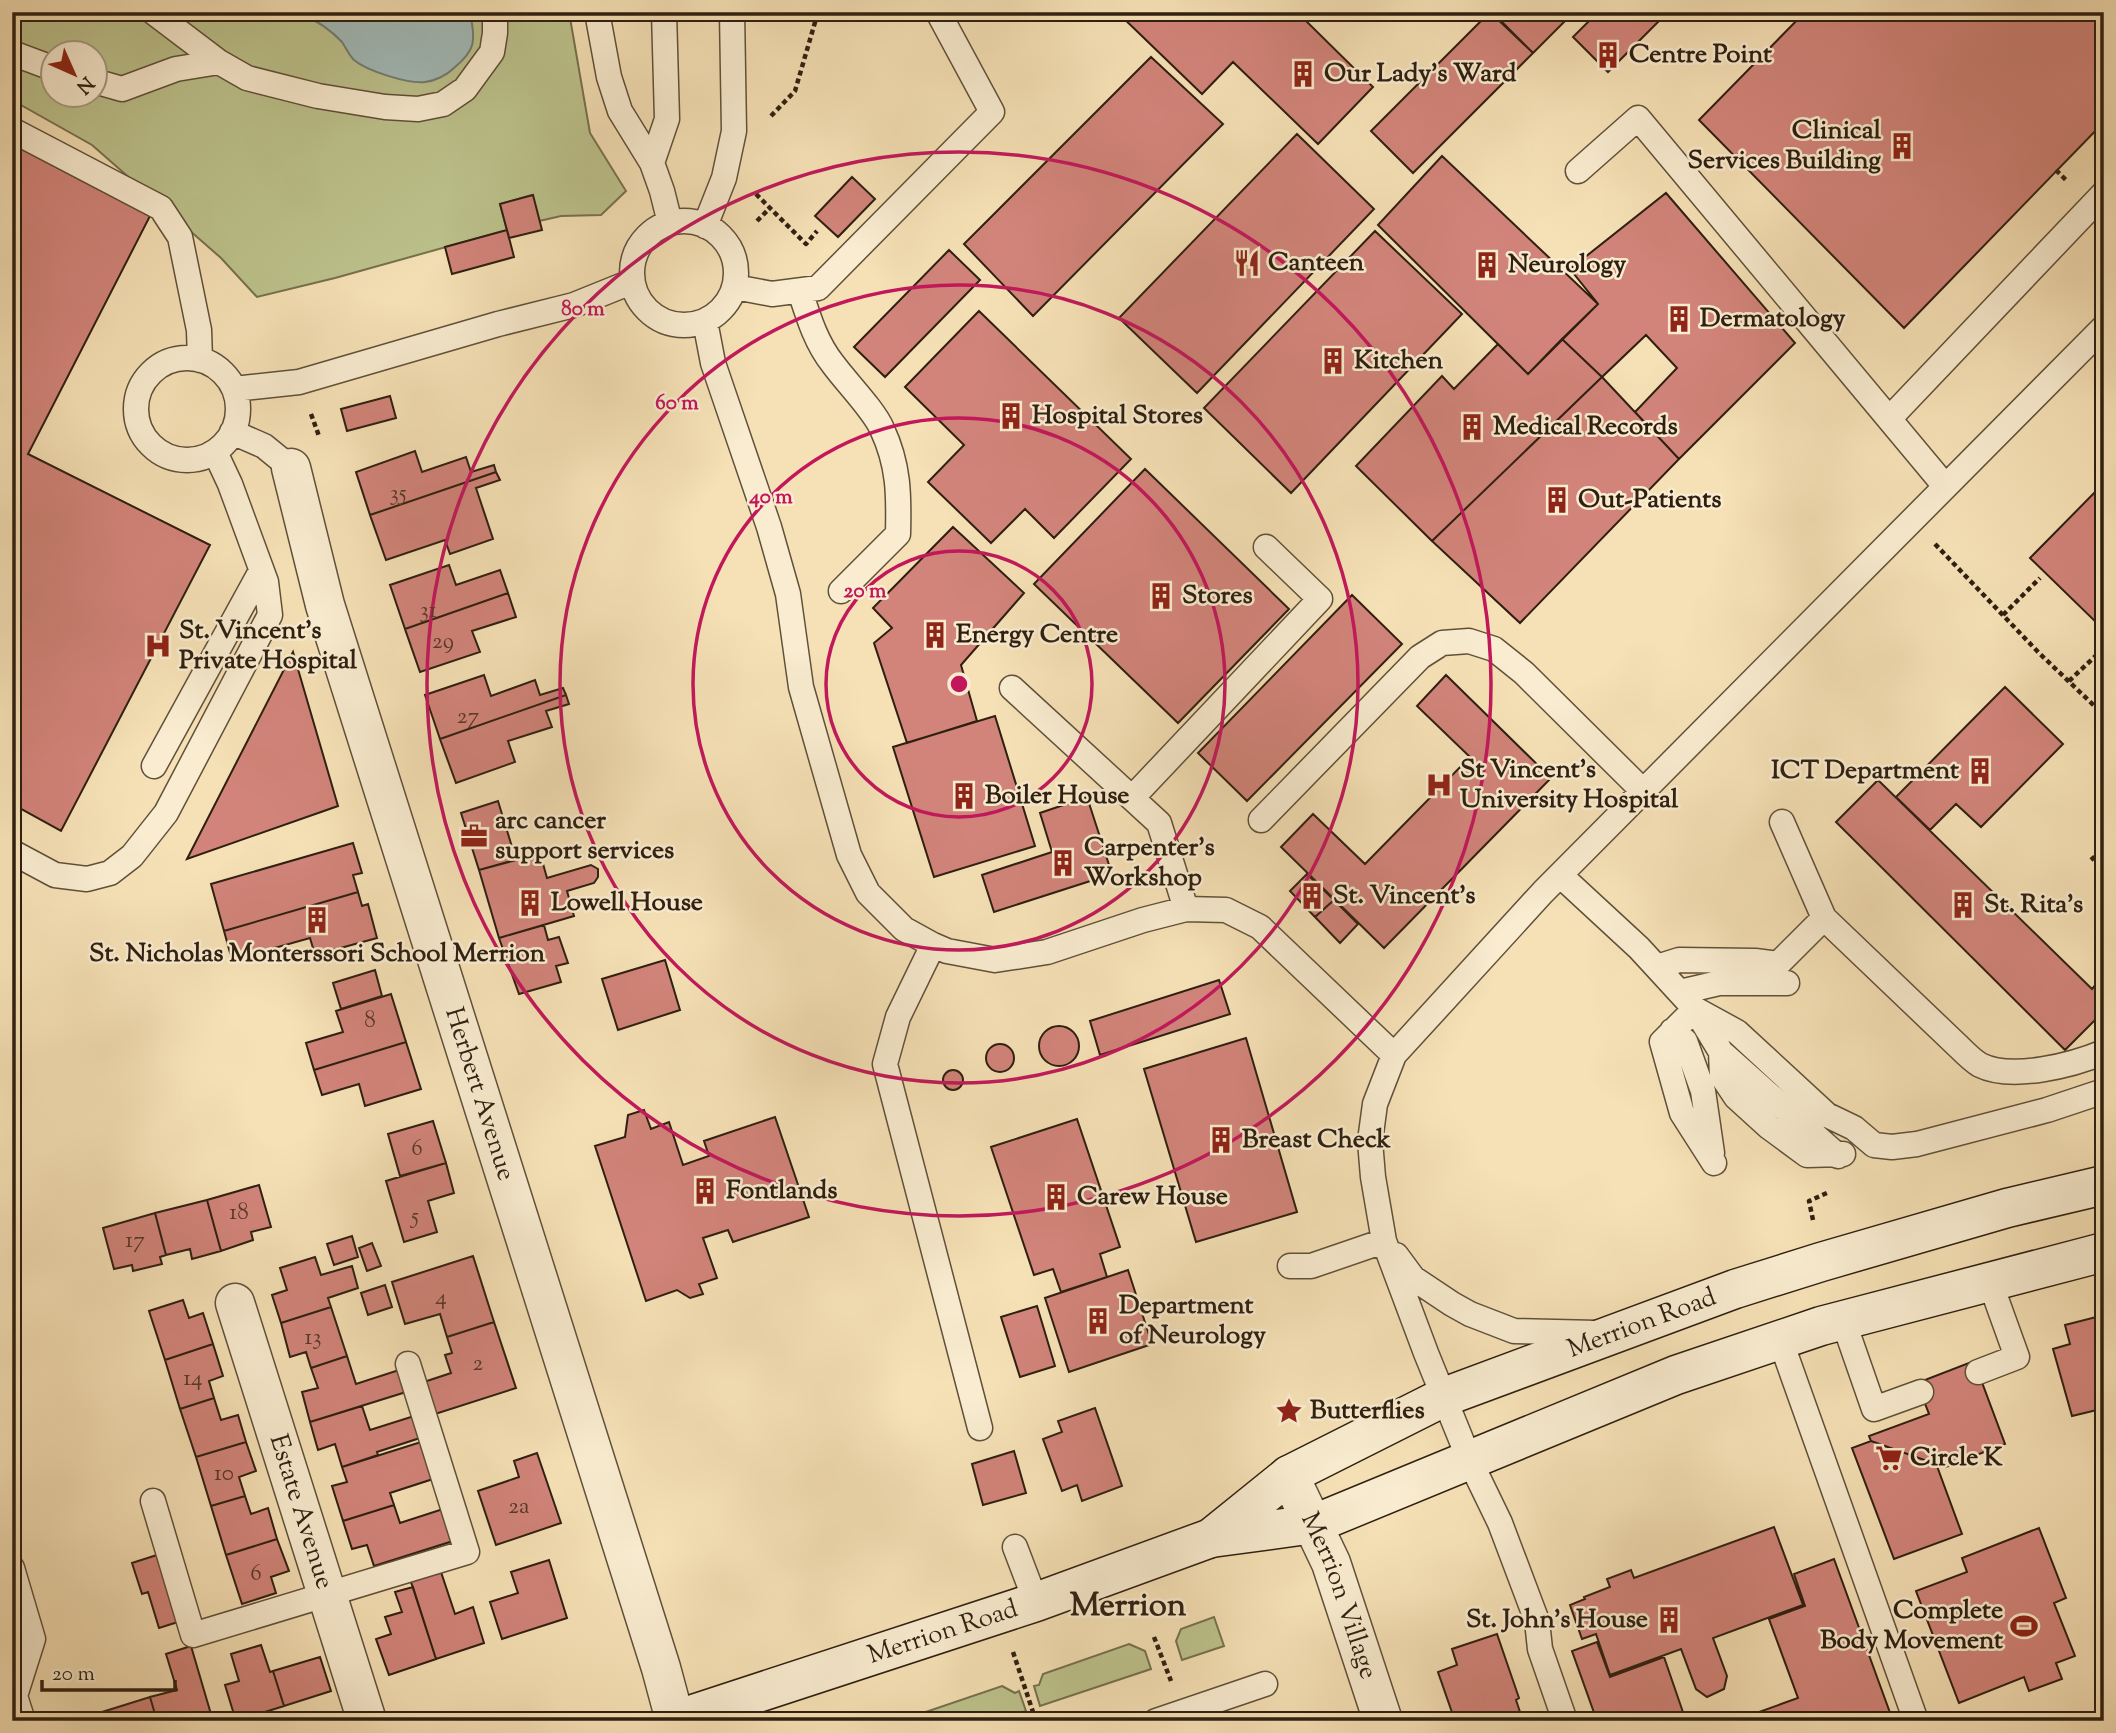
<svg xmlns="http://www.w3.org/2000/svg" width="2116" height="1733" font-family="'Sorts Mill Goudy',serif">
	<rect width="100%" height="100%" fill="#f6e1b6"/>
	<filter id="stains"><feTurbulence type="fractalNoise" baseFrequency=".00286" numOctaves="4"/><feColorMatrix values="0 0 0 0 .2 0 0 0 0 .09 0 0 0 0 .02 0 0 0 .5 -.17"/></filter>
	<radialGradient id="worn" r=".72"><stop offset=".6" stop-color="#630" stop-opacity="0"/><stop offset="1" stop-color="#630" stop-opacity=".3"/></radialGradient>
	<path fill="#bdc38d" stroke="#76714f" stroke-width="2" fill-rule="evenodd" d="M12,12H569L590,133L626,191L601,215L561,216L539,221L532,195L500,204L507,230L335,278L257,297L221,258L92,145L12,100ZM52,52H94V94H52Z
		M1214,1617L1224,1646L1182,1660L1176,1641L1181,1629Z
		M1129,1644L1145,1651L1151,1669L1040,1706L1034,1686L1039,1685L1043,1674Z
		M1002,1686L1015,1693L1019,1691L1026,1711L996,1721H908V1718Z"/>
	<path fill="#a2bbb9" stroke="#747d76" stroke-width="2" d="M298,12H470C475,41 477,49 454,68C447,75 435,81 425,82C408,84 367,71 354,60C349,55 346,48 342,42C329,28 316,20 298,12Z"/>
	<path fill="#d2847a" stroke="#2e1f11" stroke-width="2" d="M1117,12H1297L1373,87L1318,144L1233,62L1202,94Z
		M1490,12L1533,53L1413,173L1371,131Z
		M1492,12H1574L1533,53Z
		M1598,12H1668L1608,72L1573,37Z
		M1805,12H2104V122L1904,328L1699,120Z
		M1151,57L1223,124L1033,316L964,244Z
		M1297,134L1374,209L1197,393L1119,318Z
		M12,144L150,216L28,454L210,545L61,831L12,804Z
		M1442,156L1598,304L1528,374L1378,225Z
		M852,177L875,199L838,237L815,216Z
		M1666,193L1795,343L1679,459L1635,412L1677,368L1646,335L1602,377L1562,339L1598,304L1570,269Z
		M533,195L542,230L509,238L500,204Z
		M507,230L514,257L452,274L445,247Z
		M1375,231L1462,314L1291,493L1204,408Z
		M949,250L980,280L885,377L854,347Z
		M979,311L1131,459L1054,538L1025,509L991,543L928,482L964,445L905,387Z
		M1562,339L1602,377L1432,541L1356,466L1442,376L1454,389L1498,344L1528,374Z
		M1602,377L1679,459L1520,623L1432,541Z
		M390,396L396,418L347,431L341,409Z
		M415,451L422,472L466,457L471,472L494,465L496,472L370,515L356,472Z
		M1145,469L1289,609L1178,723L1034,584Z
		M496,472L500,480L476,488L493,539L450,554L445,540L386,560L370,515Z
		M2103,484L2104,485V630L2030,558Z
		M953,527L1024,593L961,665L977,721L907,743L874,643L892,628L873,608Z
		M449,565L456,585L500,570L508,593L405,629L390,585Z
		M508,593L516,617L472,631L480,652L420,672L405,629Z
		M1352,595L1402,644L1247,801L1198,753Z
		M293,652L338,806L187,859Z
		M484,675L491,696L535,680L540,695L563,688L566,695L440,739L425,695Z
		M1446,675L1551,778L1384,948L1281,847L1313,814L1365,864L1470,757L1417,706Z
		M2005,687L2063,744L1981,827L1956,804L1930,830L1896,797Z
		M566,695L569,704L546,711L552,727L508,741L515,762L456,783L440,739Z
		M995,716L1035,846L934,877L893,747Z
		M1878,780L2092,989L2100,979L2104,983V1011L2065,1050L1836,822Z
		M1087,797L1112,874L994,912L982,875L1052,852L1040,813Z
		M498,801L516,860L479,870L461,813Z
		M353,843L362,873L353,875L358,892L224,931L211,884Z
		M540,853L547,878L591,865L598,869V877L594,883L567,891L574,916L499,938L479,870Z
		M1307,874L1334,900L1315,917L1290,891Z
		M358,892L362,906L368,904L377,938L315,955L310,938L232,960L224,931Z
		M1334,900L1358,924L1340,943L1315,917Z
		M544,925L548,940L559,937L568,963L556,966L561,982L519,994L499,938Z
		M665,960L680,1010L618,1030L602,979Z
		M375,970L382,996L341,1009L333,983Z
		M1219,980L1230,1014L1100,1055L1090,1021Z
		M391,994L406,1042L314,1070L306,1043L343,1032L336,1011Z
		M1039 1046a20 20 0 1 1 40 0a20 20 0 1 1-40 0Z
		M1246,1038L1297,1212L1196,1242L1144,1069Z
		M406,1042L421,1089L365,1106L359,1084L322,1095L314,1070Z
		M986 1058a14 14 0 1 1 28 0a14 14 0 1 1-28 0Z
		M943 1080a10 10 0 1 1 20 0a10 10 0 1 1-20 0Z
		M644,1110L651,1129L669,1122L683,1165L709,1156L704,1141L775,1117L809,1217L733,1242L728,1230L703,1238L717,1278L699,1284L703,1294L690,1298L677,1290L646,1301L595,1146L625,1137L628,1115Z
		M1077,1119L1120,1247L1100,1254L1107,1277L1061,1292L1053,1269L1034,1275L991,1147Z
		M433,1121L446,1163L400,1176L388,1134Z
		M446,1163L454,1193L428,1201L437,1232L404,1242L386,1181Z
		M259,1185L271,1227L251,1232L253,1240L221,1251L207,1200Z
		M207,1200L221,1251L192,1259L190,1249L166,1255L155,1213Z
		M155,1213L166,1255L160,1257L162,1264L133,1271L132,1265L114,1269L103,1228Z
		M352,1236L358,1257L334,1265L327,1244Z
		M372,1243L381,1266L367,1271L359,1248Z
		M473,1256L494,1322L447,1337L440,1314L405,1324L392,1282Z
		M315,1257L321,1275L352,1266L358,1288L328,1298L331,1307L281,1323L272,1295L287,1290L280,1268Z
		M1128,1270L1152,1344L1069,1372L1045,1298Z
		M385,1285L392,1307L368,1315L361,1293Z
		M183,1300L189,1318L203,1313L213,1344L165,1360L149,1311Z
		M1037,1306L1055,1366L1020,1377L1001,1317Z
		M331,1307L347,1356L311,1368L306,1352L290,1357L281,1323Z
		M2104,1315V1428L2101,1409L2072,1416L2053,1349L2070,1344L2065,1325Z
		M494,1322L516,1388L432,1415L421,1383L451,1373L445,1355L452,1353L447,1337Z
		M213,1344L223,1376L209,1381L214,1398L180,1409L165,1360Z
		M347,1356L356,1384L399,1370L406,1392L310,1422L302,1392L318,1388L311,1368Z
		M1974,1361L2005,1444L1946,1467L1942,1455L1927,1461L1871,1441L1869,1436L1929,1414L1917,1383Z
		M214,1398L221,1420L238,1415L246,1442L196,1457L180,1409Z
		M362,1406L370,1430L414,1416L420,1438L377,1452L378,1455L342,1467L335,1444L318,1450L310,1422Z
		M1095,1408L1122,1486L1082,1501L1077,1485L1062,1491L1043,1439L1062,1432L1058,1421Z
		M1871,1441L1927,1461L1934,1458L1962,1534L1894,1559L1852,1448Z
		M246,1442L256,1471L239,1477L245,1496L211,1506L196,1457Z
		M421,1442L433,1479L390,1493L394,1505L343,1521L332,1486L347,1482L342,1467Z
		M1014,1451L1026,1493L983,1505L972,1464Z
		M537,1453L561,1523L496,1545L478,1491L519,1477L514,1461Z
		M245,1496L251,1514L268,1508L277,1539L226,1555L211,1506Z
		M394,1505L400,1523L443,1509L453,1541L374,1566L367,1545L352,1549L343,1521Z
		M1774,1527L1803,1605L1713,1638L1727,1676L1724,1689L1707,1697L1696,1689L1681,1649L1610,1675L1596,1634L1582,1639L1570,1605L1585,1599L1584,1597L1610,1587L1607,1579L1631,1570L1634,1578Z
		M2039,1528L2066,1598L2054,1603L2075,1656L2056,1663L2062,1679L2029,1691L2024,1677L1959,1703L1916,1591L1967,1572L1962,1558Z
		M277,1539L289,1571L271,1577L276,1593L242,1604L226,1555Z
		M160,1554L181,1621L159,1628L148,1592L142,1594L132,1563Z
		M1834,1559L1893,1721H1734L1798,1698L1769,1619L1805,1606L1794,1574Z
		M549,1560L567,1618L502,1639L490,1602L518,1593L511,1572Z
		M440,1569L455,1614L473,1607L484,1643L436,1659L410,1579Z
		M413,1587L436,1659L389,1675L376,1639L391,1634L385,1617L402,1612L395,1592Z
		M1497,1634L1519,1698L1516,1700L1523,1721H1455L1438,1672L1457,1665L1452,1649Z
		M1597,1642L1610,1677L1664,1657L1686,1721H1597L1572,1651Z
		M261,1645L270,1672L273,1671L284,1706L236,1721L225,1685L239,1681L231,1654Z
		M191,1646L213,1721H157L150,1697L177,1690L166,1654Z
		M320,1657L331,1691L284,1706L273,1671Z
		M150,1697L157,1721H102L99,1713Z"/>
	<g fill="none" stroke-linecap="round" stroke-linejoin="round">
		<defs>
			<path id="service" d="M153,12L219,62
				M597,12L609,77L620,111L652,163L662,191L670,223
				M12,53L52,68
				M94,81L122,89L176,69L219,62L247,78L318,96L385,107L418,109L443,104L465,89L492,52L495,33V12
				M12,130L161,208L180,237L199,330L200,360
				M652,163L667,119L664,12
				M1578,171L1638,118L1945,486
				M632 273a52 52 0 1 1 104 0a52 52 0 1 1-104 0Z
				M705,226L724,178L734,131L732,12
				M735,287L772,294L818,288L992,112L938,12
				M800,291C808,316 816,343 833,364C846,382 874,410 882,429C899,465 899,495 898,534L841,591
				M705,321L713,363L769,527L788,594L801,687L849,855L868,893L904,929L933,945L947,951L995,960L1047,952L1143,920L1186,909L1226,910L1260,927L1394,1055
				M136 409a51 51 0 1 1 102 0a51 51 0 1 1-102 0Z
				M234,389L299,382L498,324L574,305L631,282
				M1889,419L2104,193
				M232,432L264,446L291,468
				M1012,688L1159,823L1186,909
				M154,766L261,571
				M1132,798L1320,599L1266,547
				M1261,820L1420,657L1442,643L1469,641L1494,649L1524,673L1642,790
				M1782,822L1824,918L1959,1047C1965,1053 1973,1061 1980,1065C2012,1081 2073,1065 2104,1052
				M12,852L55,875L87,879L110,873L132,856L166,813L270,615L266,582L230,484L215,452
				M1560,875L1639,948L1695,1009L1721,1052L1838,1156
				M933,945L898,1017L885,1064L980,1428
				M1657,967L1679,960L1755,961L1778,964L1824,918
				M1680,992L1719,983H1787
				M1695,1009L1737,1032L1827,1115L1854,1128L1874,1145L1892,1147L1917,1144L2047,1110L2104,1091
				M1695,1009L1662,1042L1682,1113L1714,1163
				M1672,1031L1685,1041L1703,1091L1712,1153
				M1721,1052L1722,1076L1736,1097L1769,1127L1807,1155L1843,1154
				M1396,1255L1413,1278L1452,1304L1470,1314L1514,1331L1597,1333
				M1290,1266H1311L1384,1241
				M1843,1320L1874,1409L1921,1392
				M1780,1339L1916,1721
				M1978,1372L2017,1357L1990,1282
				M153,1501L193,1635L467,1552L408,1364
				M1015,1547L1036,1602
				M12,1568L33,1639L15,1696
				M12,1697L15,1696L23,1721
				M1156,1721L1265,1684
				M1565,1721L1540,1649L1537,1621L1500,1523L1469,1459L1426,1353L1384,1241L1373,1177L1370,1141L1375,1104L1394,1055L1543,892L2104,327"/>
			<g id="minor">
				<path id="s1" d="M291,468L325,605L661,1668L675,1720"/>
				<path id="s2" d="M235,1303L367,1721"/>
				<path id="s3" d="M1289,1475L1331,1563L1383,1721"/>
			</g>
			<g id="secondary">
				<path id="s4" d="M1211,1538L1289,1475L1444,1397L1735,1289L1821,1262L2007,1208L2104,1185"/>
				<path id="s5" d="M672,1721L1036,1602L1211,1538L1314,1524L1676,1375L1821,1326L2104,1252"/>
			</g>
		</defs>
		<use href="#service" stroke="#60503a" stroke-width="27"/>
		<use href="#minor" stroke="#60503a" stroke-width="41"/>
		<use href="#secondary" stroke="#2e1f11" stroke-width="41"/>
		<path stroke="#2e1f11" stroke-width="4.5" stroke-dasharray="5 3.5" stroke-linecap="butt" d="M771,116L795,91L818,12
			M2056,170L2068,182
			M756,194L806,244L817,231
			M757,221L770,208
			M311,414L319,436
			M1935,544L2039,653L2104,715
			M2003,615L2040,578
			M2069,681L2104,648
			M2091,860L2104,848
			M1813,1220L1809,1201L1829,1192
			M1154,1637L1171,1681
			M1013,1652L1036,1721"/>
		<use href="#service" stroke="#f9ecd0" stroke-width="24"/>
		<use href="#minor" stroke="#f9ecd0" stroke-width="38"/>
		<use href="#secondary" stroke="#f9ecd0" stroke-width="38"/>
	</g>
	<g fill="none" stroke="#c2185b" stroke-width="3.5">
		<circle cx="959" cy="684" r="133"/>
		<circle cx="959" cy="684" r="266"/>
		<circle cx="959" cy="684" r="399"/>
		<circle cx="959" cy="684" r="532"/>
	</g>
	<defs>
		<symbol id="building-bare" viewBox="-9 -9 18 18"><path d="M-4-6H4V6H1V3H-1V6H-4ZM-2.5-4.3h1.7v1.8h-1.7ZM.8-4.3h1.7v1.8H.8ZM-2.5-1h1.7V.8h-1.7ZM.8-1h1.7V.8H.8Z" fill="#8f2418" stroke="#f9ecd0" stroke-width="2.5" paint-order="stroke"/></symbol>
		<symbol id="restaurant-bare" viewBox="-9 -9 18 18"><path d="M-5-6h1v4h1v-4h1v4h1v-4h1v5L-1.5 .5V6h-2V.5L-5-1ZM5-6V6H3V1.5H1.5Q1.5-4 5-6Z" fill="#8f2418" stroke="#f9ecd0" stroke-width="2.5" paint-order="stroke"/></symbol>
		<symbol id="hospital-bare" viewBox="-9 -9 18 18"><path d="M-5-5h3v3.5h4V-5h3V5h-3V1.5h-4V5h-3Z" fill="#8f2418" stroke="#f9ecd0" stroke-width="2.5" paint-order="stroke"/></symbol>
		<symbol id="office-bare" viewBox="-9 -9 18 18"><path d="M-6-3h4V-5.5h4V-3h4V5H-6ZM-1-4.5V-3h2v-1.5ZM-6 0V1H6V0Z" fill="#8f2418" stroke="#f9ecd0" stroke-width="2.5" paint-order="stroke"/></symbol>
		<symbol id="sight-bare" viewBox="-9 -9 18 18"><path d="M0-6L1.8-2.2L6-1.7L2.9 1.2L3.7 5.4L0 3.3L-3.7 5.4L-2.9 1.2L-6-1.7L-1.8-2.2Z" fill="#8f2418" stroke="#f9ecd0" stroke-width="2.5" paint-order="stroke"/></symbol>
		<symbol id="supermarket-bare" viewBox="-9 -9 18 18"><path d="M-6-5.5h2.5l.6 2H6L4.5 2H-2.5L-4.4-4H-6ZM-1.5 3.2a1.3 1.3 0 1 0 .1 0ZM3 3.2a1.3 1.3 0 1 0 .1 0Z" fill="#8f2418" stroke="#f9ecd0" stroke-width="2.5" paint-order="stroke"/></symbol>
		<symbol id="stadium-bare" viewBox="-9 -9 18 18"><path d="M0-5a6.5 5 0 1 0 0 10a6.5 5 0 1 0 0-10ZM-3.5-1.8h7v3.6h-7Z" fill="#8f2418" stroke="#f9ecd0" stroke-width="2.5" paint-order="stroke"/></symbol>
	</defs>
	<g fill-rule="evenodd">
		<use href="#building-bare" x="1589" y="36" width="38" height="38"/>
		<use href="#building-bare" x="1284" y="55" width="38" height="38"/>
		<use href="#building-bare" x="1883" y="127" width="38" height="38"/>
		<use href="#restaurant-bare" x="1228" y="244" width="38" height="38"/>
		<use href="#building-bare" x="1468" y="246" width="38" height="38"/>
		<use href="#building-bare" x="1660" y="300" width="38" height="38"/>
		<use href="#building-bare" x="1314" y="342" width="38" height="38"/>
		<use href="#building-bare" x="992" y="397" width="38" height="38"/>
		<use href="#building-bare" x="1453" y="408" width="38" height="38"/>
		<use href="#building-bare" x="1538" y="481" width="38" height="38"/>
		<use href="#building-bare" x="1142" y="577" width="38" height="38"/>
		<use href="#building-bare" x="916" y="616" width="38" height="38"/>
		<use href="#hospital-bare" x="139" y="627" width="38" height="38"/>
		<use href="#building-bare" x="1961" y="752" width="38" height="38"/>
		<use href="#hospital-bare" x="1420" y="766" width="38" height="38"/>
		<use href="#building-bare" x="945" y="777" width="38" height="38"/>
		<use href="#office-bare" x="455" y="817" width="38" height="38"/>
		<use href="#building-bare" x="1044" y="844" width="38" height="38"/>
		<use href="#building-bare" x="1293" y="877" width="38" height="38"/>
		<use href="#building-bare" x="511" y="884" width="38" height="38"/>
		<use href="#building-bare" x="1944" y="886" width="38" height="38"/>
		<use href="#building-bare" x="298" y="901" width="38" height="38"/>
		<use href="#building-bare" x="1202" y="1121" width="38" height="38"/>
		<use href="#building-bare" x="686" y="1172" width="38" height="38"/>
		<use href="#building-bare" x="1037" y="1178" width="38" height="38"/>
		<use href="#building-bare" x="1079" y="1302" width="38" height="38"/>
		<use href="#sight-bare" x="1270" y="1392" width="38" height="38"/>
		<use href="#supermarket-bare" x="1870" y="1439" width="38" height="38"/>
		<use href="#building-bare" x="1650" y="1601" width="38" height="38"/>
		<use href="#stadium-bare" x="2005" y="1607" width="38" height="38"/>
	</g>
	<g text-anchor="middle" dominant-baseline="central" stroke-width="5" stroke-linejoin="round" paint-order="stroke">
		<g font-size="23" fill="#57382b">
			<text x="398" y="494">35</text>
			<text x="428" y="611">31</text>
			<text x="443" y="642">29</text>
			<text x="468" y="717">27</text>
			<text x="370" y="1021">8</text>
			<text x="417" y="1149">6</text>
			<text x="239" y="1213">18</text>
			<text x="415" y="1217">5</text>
			<text x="135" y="1241">17</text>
			<text x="441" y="1298">4</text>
			<text x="313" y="1338">13</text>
			<text x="478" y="1364">2</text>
			<text x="193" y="1379">14</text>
			<text x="224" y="1474">10</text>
			<text x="519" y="1507">2a</text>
			<text x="256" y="1574">6</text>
		</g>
		<g font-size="26" font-weight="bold" fill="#2e1f11" stroke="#f9ecd0" text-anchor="start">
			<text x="1629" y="55">Centre Point</text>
			<text x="1324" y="74">Our Lady's Ward</text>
			<text x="1881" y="131" text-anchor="end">Clinical<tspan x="1881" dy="30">Services Building</tspan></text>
			<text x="1268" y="263">Canteen</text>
			<text x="1508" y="265">Neurology</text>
			<text x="1700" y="319">Dermatology</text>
			<text x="1354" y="361">Kitchen</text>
			<text x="1032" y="416">Hospital Stores</text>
			<text x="1493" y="427">Medical Records</text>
			<text x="1578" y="500">Out-Patients</text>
			<text x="1182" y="596">Stores</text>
			<text x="179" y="631">St. Vincent's<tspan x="179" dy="30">Private Hospital</tspan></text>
			<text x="956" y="635">Energy Centre</text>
			<text x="1460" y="770">St Vincent's<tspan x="1460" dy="30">University Hospital</tspan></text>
			<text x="1959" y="771" text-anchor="end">ICT Department</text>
			<text x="985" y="796">Boiler House</text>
			<text x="495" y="821">arc cancer<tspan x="495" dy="30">support services</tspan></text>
			<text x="1084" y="848">Carpenter's<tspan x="1084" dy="30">Workshop</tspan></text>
			<text x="1333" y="896">St. Vincent's</text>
			<text x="551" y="903">Lowell House</text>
			<text x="1984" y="905">St. Rita's</text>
			<text x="317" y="954" text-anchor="middle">St. Nicholas Monterssori School Merrion</text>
			<text x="1242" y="1140">Breast Check</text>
			<text x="726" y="1191">Fontlands</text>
			<text x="1077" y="1197">Carew House</text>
			<text x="1119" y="1306">Department<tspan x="1119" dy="30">of Neurology</tspan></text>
			<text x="1310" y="1411">Butterflies</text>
			<text x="1910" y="1458">Circle K</text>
			<text x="2003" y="1611" text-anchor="end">Complete<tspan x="2003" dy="30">Body Movement</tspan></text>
			<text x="1648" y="1620" text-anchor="end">St. John's House</text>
		</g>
		<g font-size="26" fill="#2e1f11" stroke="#f9ecd0">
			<text stroke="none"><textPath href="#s1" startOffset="654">Herbert Avenue</textPath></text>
			<text stroke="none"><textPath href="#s4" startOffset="485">Merrion Road</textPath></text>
			<text stroke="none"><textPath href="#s2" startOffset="219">Estate Avenue</textPath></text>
			<text stroke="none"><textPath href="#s3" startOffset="131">Merrion Village</textPath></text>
			<text stroke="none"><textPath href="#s5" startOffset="285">Merrion Road</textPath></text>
		</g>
		<g font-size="33" font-weight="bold" fill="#2e1f11" stroke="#f9ecd0">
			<text x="1128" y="1607">Merrion</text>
		</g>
	</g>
	<circle cx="959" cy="684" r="10" fill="#c2185b" stroke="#f9ecd0" stroke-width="3.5"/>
	<g font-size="21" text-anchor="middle" font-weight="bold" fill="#c2185b" stroke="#f9ecd0" stroke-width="5" stroke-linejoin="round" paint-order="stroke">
		<text x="583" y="315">80 m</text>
		<text x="677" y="409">60 m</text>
		<text x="771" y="503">40 m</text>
		<text x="865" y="597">20 m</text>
	</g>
	<rect width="2116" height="1733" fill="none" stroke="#f6e1b6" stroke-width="42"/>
	<rect x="14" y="14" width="2088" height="1705" fill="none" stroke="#2e1f11" stroke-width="3.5"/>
	<rect x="21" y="21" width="2074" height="1691" fill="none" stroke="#2e1f11" stroke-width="2"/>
	<g transform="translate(74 74) rotate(135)"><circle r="33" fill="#f9ecd0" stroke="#a89a84" stroke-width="2"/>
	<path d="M0-5L12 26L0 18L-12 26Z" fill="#8f2418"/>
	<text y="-10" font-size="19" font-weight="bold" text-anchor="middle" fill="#2e1f11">N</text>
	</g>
	<path d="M42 1680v10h133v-10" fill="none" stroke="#2e1f11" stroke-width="3.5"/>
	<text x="52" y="1680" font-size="21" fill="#2e1f11" stroke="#f9ecd0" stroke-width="5" paint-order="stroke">20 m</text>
	<rect width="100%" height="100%" filter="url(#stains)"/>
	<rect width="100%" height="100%" fill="url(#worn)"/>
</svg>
